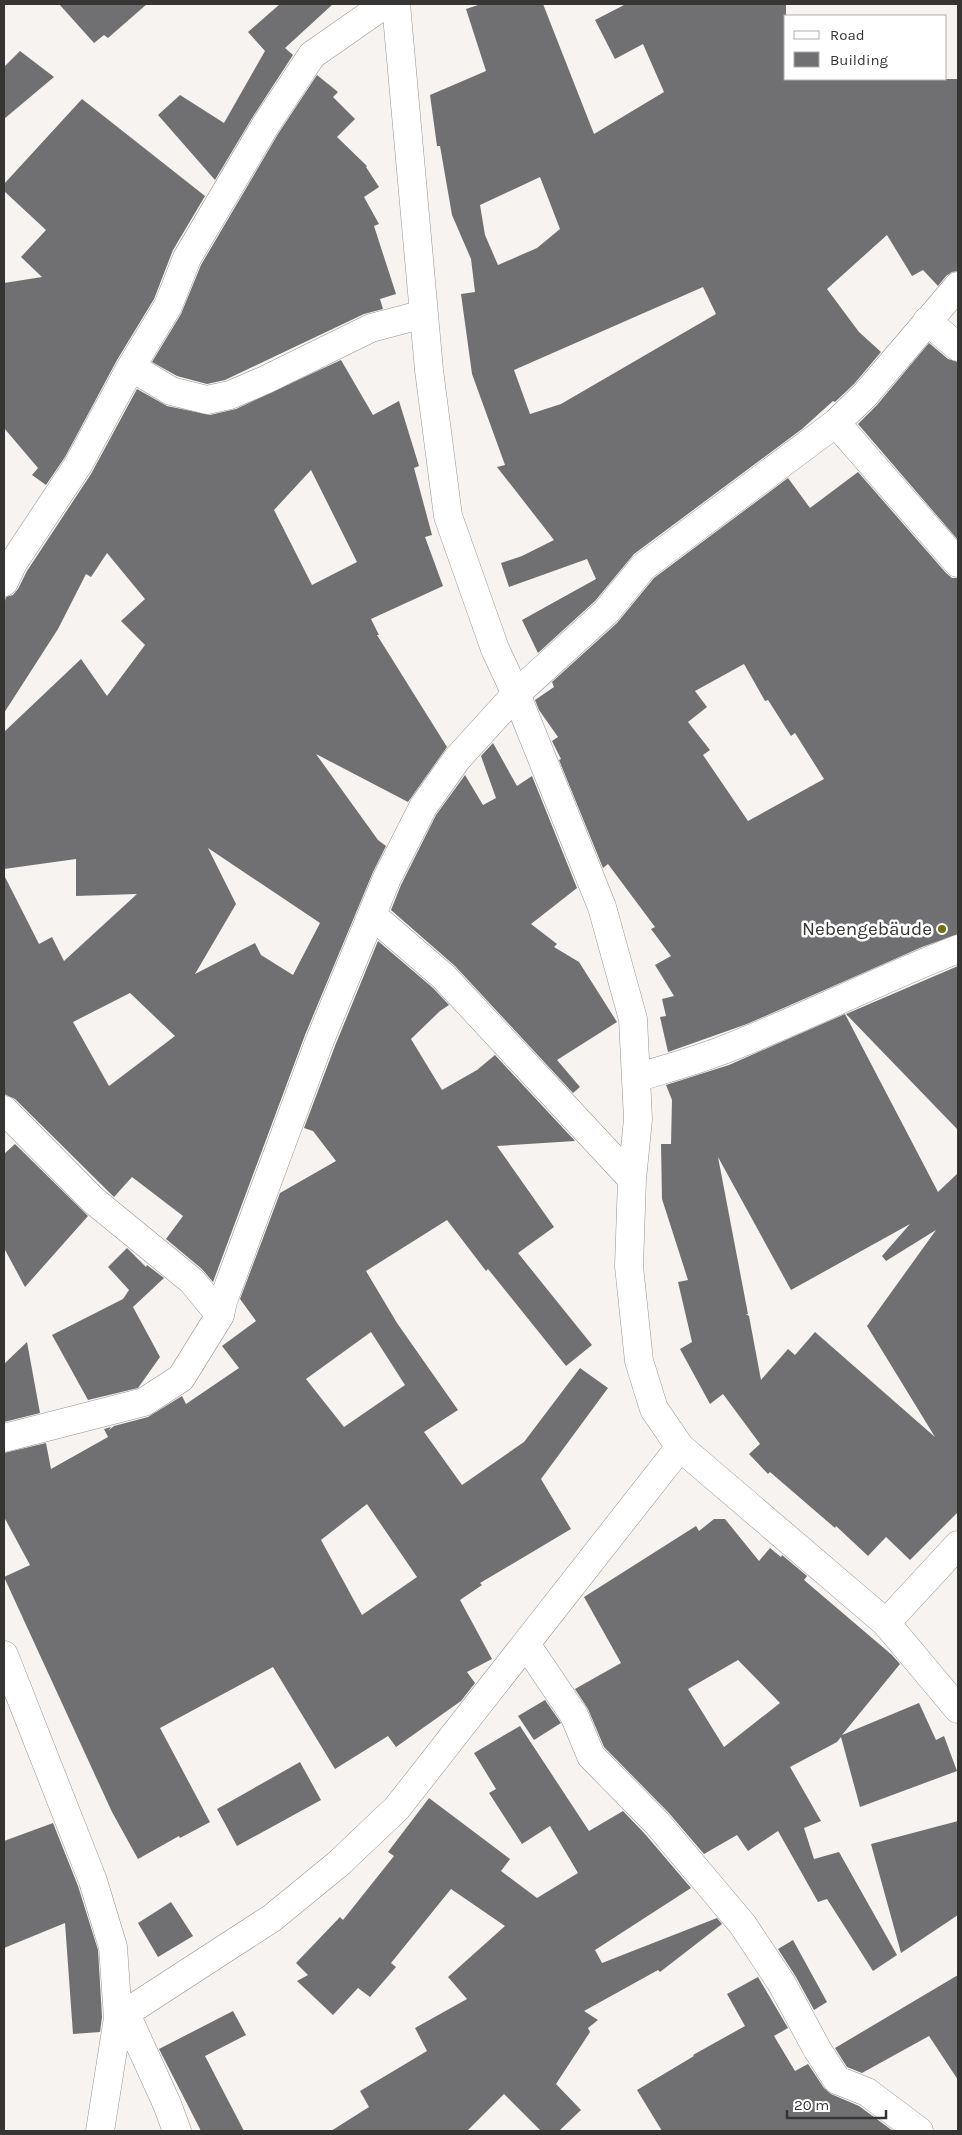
<svg xmlns="http://www.w3.org/2000/svg" width="962" height="2135" font-family="Karla,sans-serif">
	<rect width="100%" height="100%" fill="#f6f3f0"/>
	<path fill="#707073" fill-rule="evenodd" d="M59,4H147L108,38L104,35L94,43Z
		M280,4H333L285,48L293,55L252,118L215,180L158,115L180,95L224,123L265,51L248,32Z
		M481,4H543L594,134L664,92L643,44L615,59L595,20L626,4H786V79H958V271L952,272L946,276L938,286L923,270L912,276L887,235L827,289L859,332L881,352L854,384L835,402L833,401L802,429L634,554L595,601L538,653L522,620L596,579L587,559L509,587L501,563L522,556L554,540L497,467L505,465L472,374L461,294L475,292L471,259L452,215L440,146H437L430,95L486,71L466,9ZM540,177L560,229L537,248L498,265L485,235L480,205ZM703,287L716,314L561,404L530,414L514,370Z
		M20,51L54,77L4,119V67Z
		M317,75L338,92L333,97L355,119L337,137L367,166L366,167L379,187L364,197L379,224L374,226L396,294L380,299L383,309L364,314L225,380L207,384L177,376L152,362L181,314L201,265L278,134Z
		M82,99L205,196L173,250L154,299L117,360L65,457L46,485L32,475L38,468L4,428V283L42,277L21,257L46,230L4,191V184Z
		M929,343L948,359L958,362V540L858,424L877,405Z
		M341,360L373,415L399,401L419,466L414,468L432,535L425,537L443,586L371,619L379,635H377L447,747L408,802L316,754L378,840L386,846L373,872L305,1035L213,1282L202,1269L166,1239L183,1216L132,1177L114,1197L15,1099L4,1094V875L39,944L52,937L64,961L137,894L76,896V859L4,869V732L81,659L107,696L145,645L121,621L145,599L107,553L91,577L86,574L58,629L4,713V605L6,597L13,595L18,589L27,571L91,474L137,389L167,406L210,415L236,409ZM311,470L357,562L312,585L274,510ZM208,848L320,923L293,975L261,955L255,943L195,974L236,904ZM130,993L175,1036L109,1086L73,1022Z
		M858,472L946,573L952,578H958V934L922,947L747,1024L668,1052L660,1017L666,1016L662,999L674,996L655,965L671,956L651,929L655,927L608,864L603,868L559,760L561,759L552,741L558,737L539,710L535,700L554,687L552,682L617,623L654,578L788,478L810,508ZM744,664L765,701L768,700L791,736L795,733L824,779L748,821L703,755L710,750L688,722L707,707L695,691Z
		M493,743L517,786L532,776L577,888L531,924L557,944L554,947L579,962L617,1022L557,1060L580,1087L573,1093L455,966L391,910L401,885L436,815L465,775L483,805L496,798L481,756Z
		M378,941L433,988L449,1005L440,1011L411,1039L442,1090L477,1070L495,1055L575,1141L497,1146L554,1227L518,1253L592,1345L566,1366L488,1269L486,1271L447,1220L366,1271L397,1323L458,1410L424,1432L462,1485L524,1442L580,1368L608,1388L541,1479L571,1529L480,1583L482,1585L460,1600L492,1659L467,1672L475,1683L461,1701L396,1747L388,1736L335,1769L273,1667L160,1728L210,1822L180,1838L179,1836L138,1859L112,1812L4,1577L30,1565L4,1517V1453L46,1443L51,1469L108,1437L104,1429L111,1427L109,1430L114,1426L148,1417L182,1396L186,1404L239,1368L222,1346L256,1321L240,1299L280,1193L336,1161L313,1131L304,1128L335,1046ZM371,1332L405,1385L344,1427L306,1379ZM367,1504L417,1577L362,1615L321,1540Z
		M958,966V1130L846,1014Z
		M845,1014L938,1192L958,1173V1512L910,1560L886,1537L868,1556L836,1526L835,1528L770,1472L768,1474L749,1454L760,1444L723,1394L710,1404L680,1349L692,1342L678,1282L688,1280L662,1199L661,1144H671L672,1100L666,1085L729,1065ZM718,1157L791,1290L910,1224L882,1256L886,1261L936,1230L867,1326L935,1437L815,1332L795,1355L788,1349L761,1380L749,1316L746,1314H748Z
		M15,1144L88,1216L25,1287L4,1248V1154Z
		M127,1248L146,1267L147,1265L164,1278L133,1307L160,1357L138,1388L88,1400L52,1335L123,1299L129,1290L108,1267Z
		M27,1342L40,1413L4,1422V1364Z
		M714,1519H725L759,1561L770,1548L781,1557L782,1555L807,1576L804,1580L892,1655L900,1664L842,1735L919,1703L936,1740L944,1736L957,1771L860,1807L841,1737L837,1742L790,1767L821,1821L804,1828L814,1859L839,1852L897,1955L873,1971L827,1899L818,1902L778,1831L748,1851L737,1835L704,1854L668,1812L604,1747L588,1709L575,1689L621,1663L584,1597L696,1526L699,1531ZM738,1660L780,1703L724,1747L688,1689Z
		M545,1700L561,1723L534,1740L518,1716Z
		M520,1726L589,1831L623,1811L645,1834L691,1888L595,1950L602,1963L717,1918L722,1924L660,1972L658,1970L584,2011L598,2020L588,2028L590,2032L556,2084L581,2110L559,2131H541L504,2094L467,2131H331L369,2107L360,2091L427,2051L415,2028L467,1999L448,1977L505,1926L451,1889L391,1963L396,1967L370,1997L358,1988L333,2015L297,1981L308,1975L296,1963L340,1917L343,1920L394,1856L388,1852L429,1798L510,1859L501,1871L537,1898L578,1873L550,1826L522,1844L489,1793L496,1789L474,1753Z
		M300,1762L321,1800L237,1846L217,1809Z
		M958,1821V1915L901,1953L871,1844Z
		M53,1823L78,1886L98,1950L102,2017L100,2032L73,2034L65,1923L4,1948V1841Z
		M171,1902L193,1936L158,1957L138,1923Z
		M793,1940L827,2002L814,2010L796,1977L778,1949Z
		M958,1975V2080L929,2036L862,2073L847,2067L835,2048Z
		M758,1977L788,2028L774,2036L795,2071L808,2064L824,2088L831,2094L859,2106L893,2131H662L637,2090L694,2056L693,2055L745,2026L727,1994Z
		M233,2011L246,2035L205,2056L244,2131H201L159,2049Z"/>
	<g fill="none" stroke-linecap="round" stroke-linejoin="round">
		<defs>
			<path id="street" d="M396,4L429,370L448,516L495,649L516,694L602,907L633,1019L638,1119L632,1179L629,1266L639,1361L654,1409L680,1447L886,1623L958,1709
				M927,321L958,347
				M131,367L171,391L207,400L230,395L265,380L371,328L424,314
				M836,423L958,563
				M4,582L13,563L78,465L131,367L168,306L187,258L265,126L312,55L385,4
				M372,915L444,977L632,1179
				M636,1078C665,1069 695,1061 723,1050C803,1019 878,980 958,949
				M4,1110L93,1200L192,1281L220,1315
				M4,1438L144,1402L181,1378L220,1315L223,1301L320,1040L387,878L423,807L457,759L516,694L606,612L643,567L836,423L865,395L958,286
				M886,1623L958,1545
				M526,1644L574,1715L591,1756L657,1823L743,1925L782,1984L817,2049L837,2080L867,2092L919,2131
				M4,1655L93,1881L113,1947L118,2018L100,2131
				M126,2014L167,2104L177,2131
				M118,2018L272,1918L338,1864L397,1808L680,1447"/>
		</defs>
		<use href="#street" stroke="#979491" stroke-width="29"/>
		<use href="#street" stroke="#fff" stroke-width="28"/>
	</g>
	<circle fill="#746f0e" stroke="#fff" stroke-width="2" cx="942" cy="929" r="5"/>
	<g text-anchor="middle" dominant-baseline="central" stroke-width="5" stroke-linejoin="round" paint-order="stroke">
		<g font-size="19" fill="#373534" stroke="#fff" text-anchor="end">
			<text x="932" y="929">Nebengebäude</text>
		</g>
	</g>
	<rect width="962" height="2135" fill="none" stroke="#373534" stroke-width="10"/>
	<rect x="784" y="15" width="162" height="65" fill="#ffffff" stroke="#afaeae"/>
	<rect x="794" y="31" width="25" height="8" fill="#ffffff" stroke="#afaeae"/>
	<text x="830" y="40" font-size="15" fill="#373534">Road</text>
	<rect x="794" y="52" width="25" height="15" fill="#707073" stroke="#afaeae"/>
	<text x="830" y="65" font-size="15" fill="#373534">Building</text>
	<path d="M787 2110v8h99v-8" fill="none" stroke="#373534" stroke-width="2.5"/>
	<text x="794" y="2110" font-size="15" fill="#373534" stroke="#ffffff" stroke-width="4" paint-order="stroke">20 m</text>
</svg>
